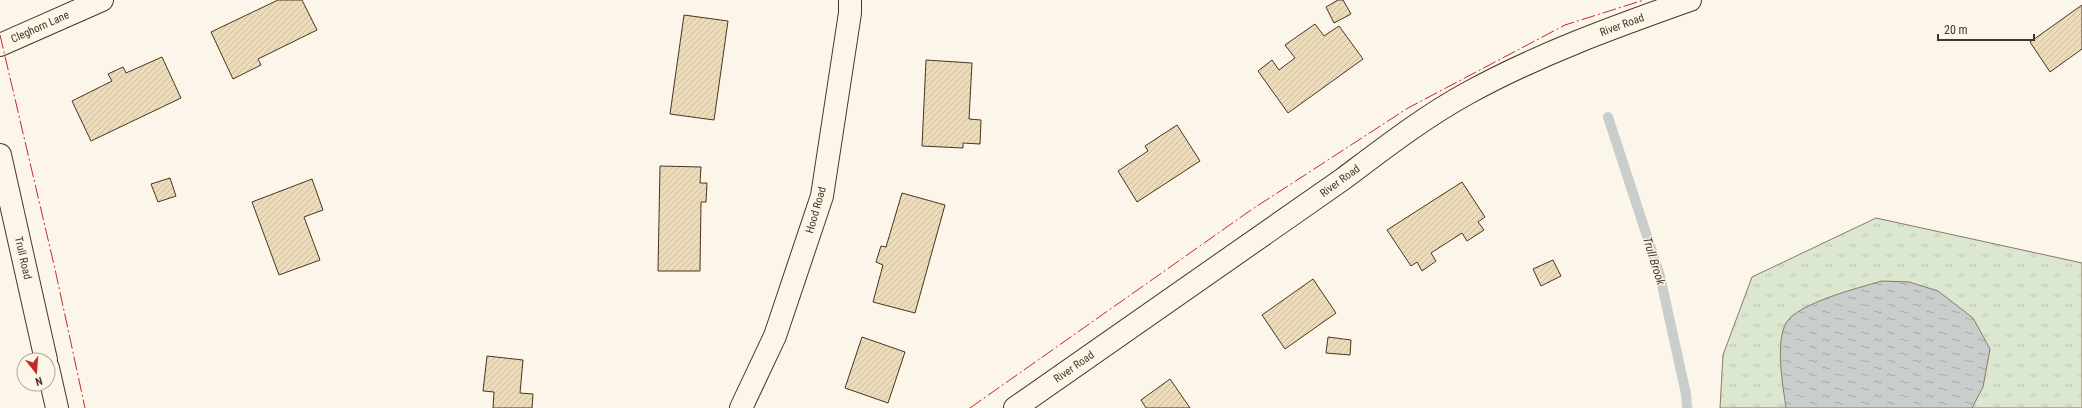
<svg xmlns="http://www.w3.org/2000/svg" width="2082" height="408" font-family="'Roboto Condensed',sans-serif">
	<defs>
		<pattern id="grass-tufts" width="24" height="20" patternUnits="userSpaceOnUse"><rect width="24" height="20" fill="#dce7d0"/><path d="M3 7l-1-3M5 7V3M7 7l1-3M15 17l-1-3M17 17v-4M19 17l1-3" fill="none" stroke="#bec7b2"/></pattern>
		<pattern id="water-ripples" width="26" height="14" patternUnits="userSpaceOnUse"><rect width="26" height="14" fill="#c9cecd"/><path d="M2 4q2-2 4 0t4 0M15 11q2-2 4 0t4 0" fill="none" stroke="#a5a8a6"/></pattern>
		<pattern id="building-hatch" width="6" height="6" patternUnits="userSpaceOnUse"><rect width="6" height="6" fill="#ecdcbc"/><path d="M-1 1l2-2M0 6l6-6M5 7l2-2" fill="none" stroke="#ccbda1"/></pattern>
	</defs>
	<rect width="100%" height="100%" fill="#fbf6e9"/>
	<path fill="url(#grass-tufts)" stroke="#887966" d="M1876,218L2082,263V408H1720L1723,355L1752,277Z"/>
	<path fill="url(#water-ripples)" stroke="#887966" d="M1882,281L1909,282L1938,291L1973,318L1990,349L1983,387L1972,408H1786C1783,386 1775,343 1786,323C1798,303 1858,288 1882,281Z"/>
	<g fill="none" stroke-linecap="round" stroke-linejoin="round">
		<path stroke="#c9cecd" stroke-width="10" d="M1608,117L1660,276L1686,394L1687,408"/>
	</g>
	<path fill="url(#building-hatch)" stroke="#4a3520" d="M278,0H302L317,30L258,59L261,65L233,79L211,32Z
		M1338,0H1343L1351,14L1334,23L1326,7Z
		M2082,5V49L2050,72L2030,42Z
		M684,15L728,21L714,120L670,114Z
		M1315,24L1324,36L1339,26L1363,59L1288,113L1258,71L1272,60L1279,70L1295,58L1285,45Z
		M162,57L181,98L91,141L72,101L112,81L108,74L123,67L126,73Z
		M926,60L972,63L969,119L981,120L980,144L963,143V148L922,146Z
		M1177,125L1200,161L1137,202L1118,171L1148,151L1145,146Z
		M660,166L701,167L700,183H707L706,202H701L700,271H658Z
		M170,178L176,196L158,202L151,184Z
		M312,179L323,210L304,217L320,260L279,275L252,202Z
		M1462,182L1485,217L1478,222L1484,230L1467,241L1462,233L1431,253L1436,261L1422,271L1417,262L1411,266L1387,230Z
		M902,193L945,205L915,313L873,302L883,265L876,262L881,246L886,247Z
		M1553,260L1561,276L1541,286L1533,269Z
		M1313,279L1336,313L1285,349L1262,315Z
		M862,337L905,352L888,403L845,388Z
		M1328,337L1351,340L1350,355L1326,353Z
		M487,356L523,360L520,393L533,394L532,408H493L494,392L483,391Z
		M1170,379L1190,408H1146L1141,400Z"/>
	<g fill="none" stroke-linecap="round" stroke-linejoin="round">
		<defs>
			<path id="minor" d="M0,45L102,0
				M741,408L775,336L822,196L850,13V0"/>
			<path id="tertiary" d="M0,155L46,360
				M48,368L57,408"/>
			<path id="secondary" d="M1015,408L1343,179C1383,149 1424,117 1468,93C1539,54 1614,27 1690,0"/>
		</defs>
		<use href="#minor" stroke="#4a3520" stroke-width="24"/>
		<use href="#tertiary" stroke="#4a3520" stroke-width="24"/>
		<use href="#secondary" stroke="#4a3520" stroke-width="24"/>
		<use href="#minor" stroke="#fbf6e9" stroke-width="22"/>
		<use href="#tertiary" stroke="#fbf6e9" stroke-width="22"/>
		<use href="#secondary" stroke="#fbf6e9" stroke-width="22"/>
		<path stroke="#c62828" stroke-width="1" stroke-dasharray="14 3 2 3" stroke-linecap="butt" d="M0,35L55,269L85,408
			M970,408L1251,210L1408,108L1565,25L1644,0"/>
	</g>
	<g text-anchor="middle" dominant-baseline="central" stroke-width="3" stroke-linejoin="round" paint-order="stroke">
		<g font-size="11" fill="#4a3520" stroke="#fbf6e9">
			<text transform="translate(1622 25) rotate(-20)">River Road</text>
			<text transform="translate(40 27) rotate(-24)">Cleghorn Lane</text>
			<text transform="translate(1340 181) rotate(-36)">River Road</text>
			<text transform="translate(816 210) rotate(-74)">Hood Road</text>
			<text transform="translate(23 258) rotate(77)">Trull Road</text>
			<text transform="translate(1074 367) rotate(-35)">River Road</text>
		</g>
		<g font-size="12" font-style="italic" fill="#4a3520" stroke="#fbf6e9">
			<text transform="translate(1654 261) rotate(73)">Trull Brook</text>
		</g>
	</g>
	<g transform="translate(36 372) rotate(163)"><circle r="19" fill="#fbf6e9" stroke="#b4a999"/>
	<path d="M0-3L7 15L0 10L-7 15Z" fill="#c62828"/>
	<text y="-6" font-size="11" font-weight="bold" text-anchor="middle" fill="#4a3520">N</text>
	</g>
	<path d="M1938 34v6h96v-6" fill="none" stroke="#4a3520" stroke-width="2"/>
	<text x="1944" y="34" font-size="12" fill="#4a3520" stroke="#fbf6e9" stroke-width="3" paint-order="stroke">20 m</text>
</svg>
